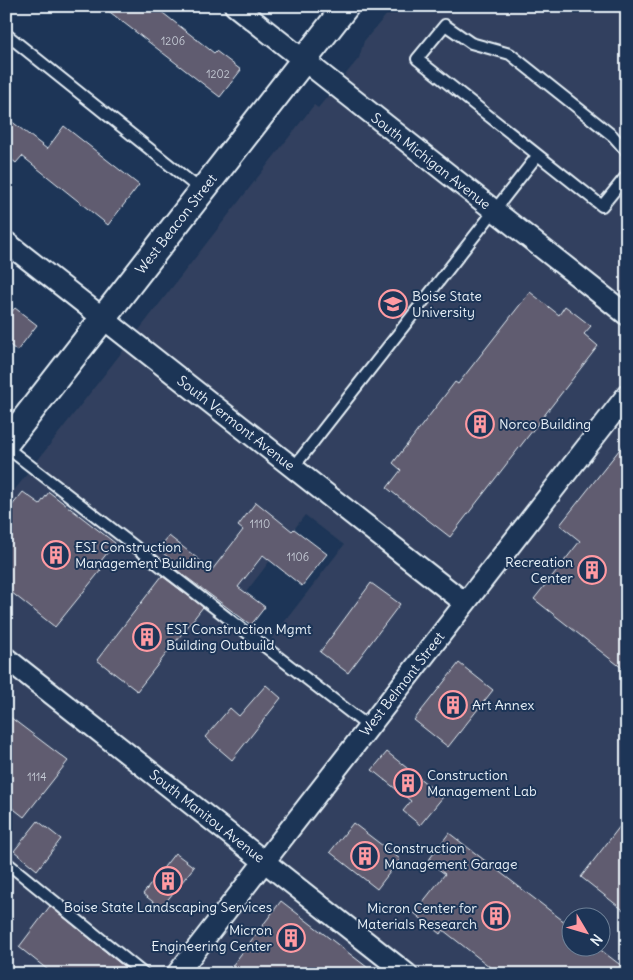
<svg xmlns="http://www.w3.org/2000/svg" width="633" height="980" font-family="Delius,sans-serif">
	<rect width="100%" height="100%" fill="#1d3557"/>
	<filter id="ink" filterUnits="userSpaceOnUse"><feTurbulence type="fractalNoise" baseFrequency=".02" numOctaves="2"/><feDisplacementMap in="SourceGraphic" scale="10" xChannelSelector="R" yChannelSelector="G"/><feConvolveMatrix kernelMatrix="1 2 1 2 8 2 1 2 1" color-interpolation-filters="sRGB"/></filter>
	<g filter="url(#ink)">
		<path fill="#31415e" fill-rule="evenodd" d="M394,6H627V974H6V501L314,105L318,108L359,58L364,41ZM305,515L344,545L268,643L230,613ZM570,918H600V948H570Z"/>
		<path fill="#605c70" stroke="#e8f1f8" d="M102,6H154L214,53L216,51L241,70L220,97Z
			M6,117L47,149L64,126L139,185L108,225L22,156L16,163L6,155Z
			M530,292L559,315L565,306L591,326L584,334L598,346L450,537L387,488L401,470L393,463L455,382L458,384Z
			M15,308L37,325L17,351L6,342V318Z
			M627,440V672L534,599L580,541L560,525Z
			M23,492L40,504L49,492L115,543L97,566L101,570L55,627L6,588V513Z
			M256,502L292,531L294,529L327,554L302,586L263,555L238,587L265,607L251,625L170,565L173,561L158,549L169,536L212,570L243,530L238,526Z
			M162,576L203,607L137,691L97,660Z
			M371,583L400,604L348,673L320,652Z
			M459,663L493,690L448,747L414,720Z
			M266,685L281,698L232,760L205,737L230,708L239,716Z
			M6,714L68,761L24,817L6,803Z
			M387,752L443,797L420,825L403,811L411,801L372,770Z
			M627,817V913L581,877Z
			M38,821L61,839L37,870L14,851Z
			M353,823L400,859L377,889L330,852Z
			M449,833L570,926V948H598L627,970V974H499L443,930L440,934L414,913L445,874L428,861Z
			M175,853L194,867L161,908L143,894Z
			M281,901L376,974H226Z
			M50,906L133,974H53L19,947Z"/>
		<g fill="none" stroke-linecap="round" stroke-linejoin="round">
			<defs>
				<path id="service" d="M6,34L202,191
					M627,152L613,136L510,54L471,43L445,25L417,59L602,206L627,175
					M6,447L369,727
					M293,468L537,156
					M6,862L144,974"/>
				<path id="minor" d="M235,6L627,315
					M6,242L465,603
					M6,658L407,974
					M177,974L627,395"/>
				<path id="tertiary" d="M6,443L346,6"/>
			</defs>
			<use href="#service" stroke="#e8f1f8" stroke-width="14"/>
			<use href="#minor" stroke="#e8f1f8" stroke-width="24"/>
			<use href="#tertiary" stroke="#e8f1f8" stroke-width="29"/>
			<use href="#service" stroke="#1d3557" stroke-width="10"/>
			<use href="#minor" stroke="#1d3557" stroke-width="20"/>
			<use href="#tertiary" stroke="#1d3557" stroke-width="25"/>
		</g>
	</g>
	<defs>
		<symbol id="university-ring" viewBox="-11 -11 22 22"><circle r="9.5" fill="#1d3557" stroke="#ff9aa2" stroke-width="1.5"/><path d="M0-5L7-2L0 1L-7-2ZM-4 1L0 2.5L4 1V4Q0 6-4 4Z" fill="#ff9aa2"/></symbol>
		<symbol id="building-ring" viewBox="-11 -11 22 22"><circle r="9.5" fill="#1d3557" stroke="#ff9aa2" stroke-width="1.5"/><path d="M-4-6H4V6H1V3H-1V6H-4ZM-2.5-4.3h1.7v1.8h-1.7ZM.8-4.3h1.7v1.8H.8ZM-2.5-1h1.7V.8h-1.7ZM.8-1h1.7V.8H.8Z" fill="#ff9aa2"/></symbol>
	</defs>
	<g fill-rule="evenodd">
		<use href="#university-ring" x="377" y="288" width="32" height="32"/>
		<use href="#building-ring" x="464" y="408" width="32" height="32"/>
		<use href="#building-ring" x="40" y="539" width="32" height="32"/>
		<use href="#building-ring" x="576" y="554" width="32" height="32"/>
		<use href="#building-ring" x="131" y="621" width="32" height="32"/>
		<use href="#building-ring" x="437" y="689" width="32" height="32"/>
		<use href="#building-ring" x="392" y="767" width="32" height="32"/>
		<use href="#building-ring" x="349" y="840" width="32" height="32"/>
		<use href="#building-ring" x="152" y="865" width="32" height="32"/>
		<use href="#building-ring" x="480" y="900" width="32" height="32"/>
		<use href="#building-ring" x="275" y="922" width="32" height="32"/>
	</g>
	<g text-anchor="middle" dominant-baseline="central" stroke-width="4" stroke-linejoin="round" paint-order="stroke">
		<g font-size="11" fill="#c6ccd6">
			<text x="173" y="41">1206</text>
			<text x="218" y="74">1202</text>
			<text x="260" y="524">1110</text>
			<text x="298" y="557">1106</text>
			<text x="37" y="777">1114</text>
		</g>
		<g font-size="14" fill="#e8f1f8" stroke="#1d3557">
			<text transform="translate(431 161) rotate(38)">South Michigan Avenue</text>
			<text transform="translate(176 224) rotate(-52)">West Beacon Street</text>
			<text transform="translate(236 423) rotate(38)">South Vermont Avenue</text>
			<text transform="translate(402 684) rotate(-52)">West Belmont Street</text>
			<text transform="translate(207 816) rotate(38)">South Manitou Avenue</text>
		</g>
		<g font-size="14" fill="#e8f1f8" stroke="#1d3557" text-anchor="start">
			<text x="412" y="296">Boise State<tspan x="412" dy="16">University</tspan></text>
			<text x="499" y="424">Norco Building</text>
			<text x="75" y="547">ESI Construction<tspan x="75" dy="16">Management Building</tspan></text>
			<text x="573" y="562" text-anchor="end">Recreation<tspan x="573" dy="16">Center</tspan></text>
			<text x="166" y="629">ESI Construction Mgmt<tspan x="166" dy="16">Building Outbuild</tspan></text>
			<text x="472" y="705">Art Annex</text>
			<text x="427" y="775">Construction<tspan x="427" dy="16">Management Lab</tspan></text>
			<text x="384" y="848">Construction<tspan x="384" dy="16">Management Garage</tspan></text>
			<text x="168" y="907" text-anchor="middle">Boise State Landscaping Services</text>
			<text x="477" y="908" text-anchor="end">Micron Center for<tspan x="477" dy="16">Materials Research</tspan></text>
			<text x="272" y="930" text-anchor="end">Micron<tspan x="272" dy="16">Engineering Center</tspan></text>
		</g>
	</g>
	<rect width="633" height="980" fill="none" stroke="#1d3557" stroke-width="25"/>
	<rect x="12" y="12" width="608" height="955" fill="none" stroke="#e8f1f8" stroke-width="2" filter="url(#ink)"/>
	<g transform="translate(586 932) rotate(128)"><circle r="24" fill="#1d3557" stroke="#6e8097"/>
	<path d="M0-4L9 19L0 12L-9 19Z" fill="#ff9aa2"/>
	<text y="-8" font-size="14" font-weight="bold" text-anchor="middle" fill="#e8f1f8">N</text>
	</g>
</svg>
